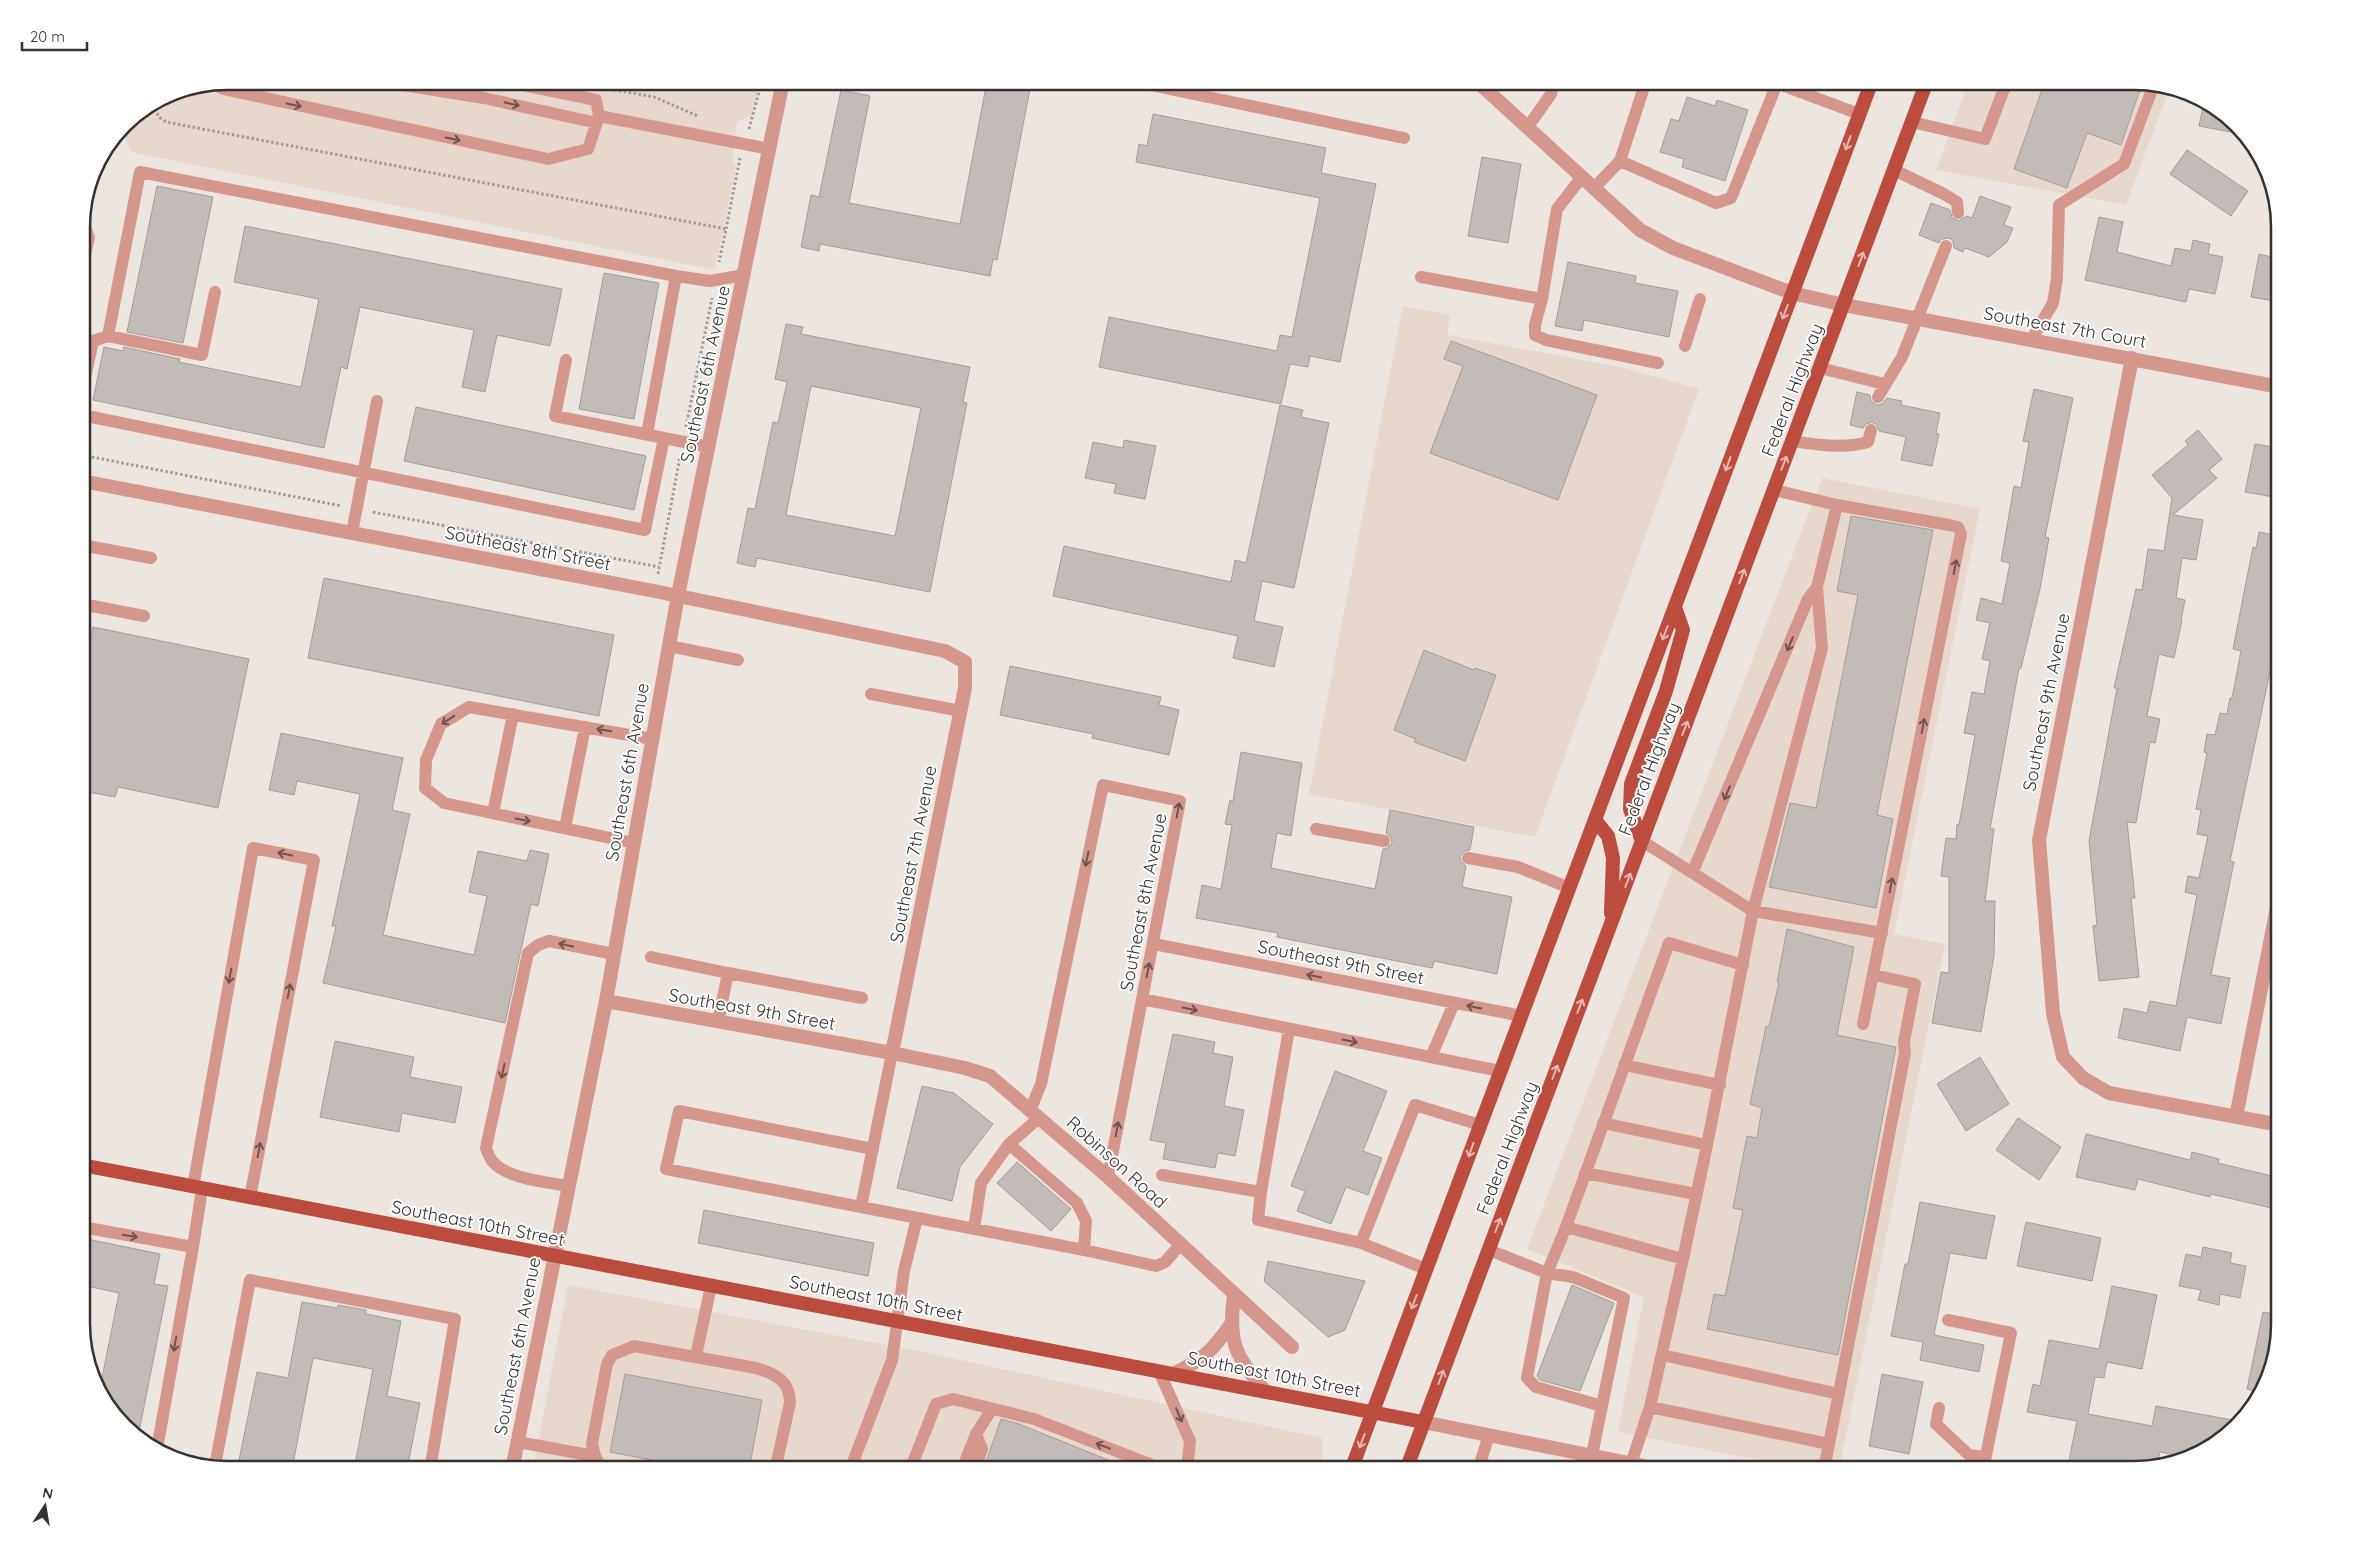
<svg xmlns="http://www.w3.org/2000/svg" width="2361" height="1551" font-family="Quicksand,sans-serif">
	<rect width="100%" height="100%" fill="#ede5e0"/>
	<path fill="#e7d8cf" d="M227,81H760L753,115L737,122L732,161L736,166L715,270L131,152L121,129L124,124L172,92Z
		M1969,81H2134L2168,92L2126,205L1936,170Z
		M1403,306L1450,315L1447,335L1620,367L1699,389L1535,837L1309,794Z
		M1822,478L1980,509L1894,934L1945,944L1839,1470H1808L1618,1432L1644,1297L1527,1249Z
		M568,1285L914,1350L1322,1438L1323,1469L533,1470Z"/>
	<path fill="#c3bbb7" stroke="#a49c98" fill-rule="evenodd" d="M987,81H1029L1028,88L1030,89L997,260L993,259L990,276L820,244L819,251L801,247L811,195L819,197L841,90L870,96L849,203L960,224Z
		M2045,81H2134L2142,84L2121,145L2087,133L2067,188L2014,169Z
		M1687,97L1715,106L1717,100L1748,110L1725,181L1682,167L1684,159L1660,152L1671,119L1679,121Z
		M2204,102L2215,106L2241,134L2199,126Z
		M1153,114L1326,148L1321,173L1376,184L1340,362L1310,356L1308,367L1290,364L1281,404L1099,367L1109,317L1277,351L1280,335L1292,337L1320,198L1136,162L1139,144L1147,146Z
		M2187,150L2248,191L2231,216L2170,174Z
		M1482,157L1521,164L1508,243L1468,236Z
		M157,186L213,197L183,343L127,332Z
		M1980,196L2011,207L2004,225L2013,228L2007,242L1989,257L1965,248L1963,252L1954,248L1953,241L1949,238L1941,239L1939,243L1919,235L1931,203L1950,210L1952,218L1959,221L1966,216L1972,218Z
		M2099,217L2123,222L2117,252L2171,266L2175,248L2191,251L2193,240L2210,244L2208,254L2223,257L2215,294L2189,289L2186,302L2085,280Z
		M245,226L562,289L550,346L497,335L485,392L462,387L474,330L360,307L347,369L341,367L324,448L93,400L104,347L123,351L124,347L180,359L179,362L301,387L319,299L234,282Z
		M2259,254L2280,259V302L2251,297Z
		M1568,262L1636,276L1635,283L1678,291L1669,337L1584,320L1582,331L1555,326Z
		M604,273L659,283L634,419L579,409Z
		M786,324L803,327L801,334L970,367L963,402L967,403L930,592L757,558L755,567L737,563L748,508L755,509L773,422L778,423L787,382L775,379ZM811,386L921,408L895,536L786,515Z
		M1451,341L1597,395L1558,500L1430,453L1463,366L1444,359Z
		M2034,389L2073,398L2045,537L2049,538L2040,589L2021,668H2019L1990,829H1994L1985,901H1995L1994,956L1981,1032L1932,1023L1941,972L1949,973V877L1941,876L1946,838L1956,839L1957,824L1959,825L1975,735L1964,733L1972,692L1984,694L1990,661L1982,659L1990,623L1976,620L1981,598L2002,604L2010,563L2001,561L2014,486L2021,488L2029,442L2023,441Z
		M1857,392L1870,395L1871,401L1877,405L1882,404L1887,398L1902,401L1901,405L1940,413L1936,433L1939,434L1932,466L1901,460L1906,437L1879,431L1877,425L1872,422L1866,424L1863,428L1850,425Z
		M1280,405L1303,410L1301,417L1329,423L1294,588L1262,581L1254,621L1283,627L1274,667L1233,658L1238,636L1053,596L1064,546L1231,582L1235,560L1246,563Z
		M416,407L646,456L634,510L404,461Z
		M2198,430L2222,459L2209,470L2217,478L2173,515L2203,520L2196,560L2182,558L2176,598L2185,600L2181,620H2182L2174,658L2159,654L2147,716L2160,719L2155,743L2150,742L2136,823L2127,822L2135,898H2131L2139,977L2099,981L2093,926L2097,925L2089,841L2117,688H2114L2136,589L2142,590L2148,549L2164,551L2172,498L2152,475L2188,445L2185,441Z
		M1124,440L1156,446L1145,499L1114,493L1116,484L1085,478L1093,442L1123,448Z
		M2255,444L2273,447L2271,455L2280,456V498L2245,492Z
		M1851,516L1933,530L1877,815L1893,819L1876,908L1769,887L1790,803L1816,808L1858,595L1837,591Z
		M2259,532L2280,536V625L2230,861L2234,862L2211,975L2230,978L2221,1024L2187,1017L2180,1051L2118,1038L2124,1008L2147,1013L2150,1001L2176,1006L2197,895L2185,892L2188,876L2199,878L2208,836L2197,834L2201,810L2196,809L2207,753L2204,752L2207,734L2215,735L2220,713L2227,714L2230,698H2232L2241,651L2233,649L2253,547L2256,548Z
		M324,578L614,635L599,716L308,658Z
		M93,627L249,659L218,808L118,787L115,797L83,791L85,780H82V681Z
		M1424,650L1474,670L1475,668L1496,675L1465,761L1414,742L1416,739L1394,730Z
		M1010,666L1161,697L1159,705L1179,710L1169,755L1092,738L1093,734L1000,715Z
		M281,733L403,758L392,810L410,814L383,935L474,955L487,896L469,892L478,851L527,861L530,850L549,854L538,906L531,904L505,1023L323,983L336,926H332L360,794L297,781L294,795L269,790Z
		M1241,752L1302,763L1291,836L1277,833L1271,868L1375,889L1383,849L1387,848L1392,843L1391,838L1386,833L1390,810L1474,827L1470,850L1465,851L1460,856L1461,861L1466,866L1462,887L1512,897L1497,974L1434,961L1432,968L1277,937L1278,933L1196,918L1202,885L1221,889L1232,825L1225,824L1230,800L1233,801Z
		M1787,929L1854,947L1837,1035L1896,1047L1838,1355L1707,1329L1714,1294L1725,1296L1743,1210L1733,1208L1747,1136L1757,1138L1762,1108L1750,1104L1766,1026L1769,1027L1779,982H1777Z
		M1173,1034L1215,1042L1213,1053L1233,1057L1224,1106L1244,1110L1235,1156L1218,1153L1215,1168L1163,1159L1166,1143L1150,1140Z
		M335,1041L414,1057L410,1077L462,1087L455,1123L402,1113L399,1132L320,1117Z
		M1980,1057L2009,1104L1966,1131L1937,1084Z
		M1335,1071L1387,1091L1363,1151L1382,1158L1368,1195L1346,1187L1331,1224L1297,1211L1305,1191L1291,1186Z
		M922,1086L954,1093L993,1124L960,1167L952,1201L897,1188Z
		M2018,1118L2061,1147L2039,1180L1996,1150Z
		M2086,1134L2190,1160L2192,1152L2219,1159L2218,1163L2280,1178V1210L2211,1194L2210,1197L2138,1179L2135,1190L2076,1177Z
		M1017,1162L1071,1209L1051,1231L997,1183Z
		M1920,1202L1995,1216L1986,1259L1950,1253L1934,1335L1984,1345L1979,1372L1920,1360L1923,1342L1891,1336L1905,1264H1908Z
		M704,1210L874,1243L868,1276L698,1243Z
		M2026,1222L2101,1238L2092,1281L2017,1266Z
		M82,1238L160,1254L154,1284L168,1286L138,1437L101,1397L99,1393L119,1293L82,1285Z
		M2203,1247L2232,1253L2230,1263L2246,1266L2240,1298L2220,1294L2219,1305L2198,1300L2201,1290L2179,1286L2186,1254L2201,1257Z
		M1268,1261L1365,1281L1345,1330L1328,1337L1264,1281Z
		M1572,1285L1614,1303L1580,1391L1540,1380L1537,1376Z
		M2112,1286L2157,1295L2142,1369L2107,1362L2104,1378L2095,1377L2088,1414L2152,1426L2156,1406L2238,1421L2207,1450L2184,1457L2160,1452L2157,1464L2134,1470H2067L2077,1421L2027,1412L2033,1384L2040,1386L2049,1340L2099,1349Z
		M302,1302L337,1308L338,1305L366,1310V1314L401,1321L387,1396L420,1403L407,1470H354L373,1369L313,1358L292,1470H237L257,1372L288,1378Z
		M2263,1312L2280,1315V1324L2259,1392L2247,1389Z
		M625,1374L762,1400L749,1470H703L610,1452Z
		M1882,1374L1923,1382L1909,1454L1869,1446Z
		M1001,1419L1019,1424L1133,1470H983Z"/>
	<g fill="none" stroke-linecap="round" stroke-linejoin="round">
		<path stroke="#a19b97" stroke-width="3" stroke-dasharray="2.5 2.5" stroke-linecap="butt" d="M609,89L654,97L698,116
			M153,104L159,117L166,122L726,229L719,262
			M749,129L762,81
			M726,229L740,158
			M686,427L712,298
			M82,455L342,506
			M373,512L659,567
			M658,574L680,457"/>
		<path stroke="#d5978c" stroke-width="12" d="M378,81L484,98L597,123
			M1646,81L1620,161L1716,203L1731,198L1778,81
			M1771,81L1859,114
			M1141,83L1404,138
			M214,84L223,89L548,159L588,149L599,116L596,100L502,81
			M599,116L770,149
			M1912,122L1985,139L2007,81
			M1527,128L1551,94L1554,81
			M1894,170L1944,194L1957,202L1958,213
			M1582,177L1557,209L1542,299L1535,325V335L1546,340L1658,363
			M1594,188L1620,161
			M82,268L89,238L82,217
			M676,276L710,281L744,275
			M1421,277L1542,299
			M215,292L202,355L108,336L140,172L676,276L647,434
			M2032,339L2053,303L2057,278L2059,205L2124,164L2153,87
			M1685,346L1700,299
			M1820,368L1884,384
			M82,392L93,341L108,336
			M1878,397L1902,357L1946,246
			M82,415L645,530L664,438L555,416L566,360
			M664,438L709,447
			M1793,441C1819,445 1843,449 1868,442L1871,430
			M1774,490L1837,505L1949,525L1958,527L1961,534L1863,1024
			M1837,505L1817,587L1822,648L1753,911L1882,933
			M352,533L377,401
			M82,545L151,558
			M82,604L144,616
			M669,646L738,660
			M871,694L961,711
			M493,813L513,714
			M565,828L585,727
			M1316,829L1384,841
			M634,843L444,803L425,788L426,760L441,724L469,707L652,739
			M1468,858L1518,867L1570,888
			M1693,871L1808,599L1817,587
			M1154,944L1522,1016
			M651,957L728,973L718,1022
			M728,973L862,998
			M1142,999L1500,1071
			M1431,1057L1454,1003
			M1624,1065L1720,1085
			M1030,1111L1041,1084L1103,785L1180,801L1108,1177
			M1603,1123L1707,1145
			M873,1149L679,1111L666,1169L861,1207L892,1053
			M1585,1173L1696,1194
			M1162,1175L1261,1192L1289,1029
			M568,1186C547,1182 508,1179 493,1162C490,1159 488,1153 486,1148L528,953L538,945L549,941L614,954
			M193,1187L253,848L314,860L250,1198
			M1261,1192L1258,1220L1361,1243L1415,1105L1480,1125
			M861,1207L1084,1250L1086,1221L1077,1203L1009,1144
			M82,1227L193,1247L157,1449
			M1566,1227L1669,943L1743,965
			M974,1229L981,1183L1009,1144L1039,1118
			M1361,1243L1426,1269
			M193,1247L202,1189
			M1084,1250L1156,1266L1165,1262L1180,1245
			M1489,1250L1547,1273L1566,1227L1683,1259L1707,1145L1753,911L1642,841
			M1948,1320L2011,1333L1983,1470
			M1662,1355L1839,1394
			M696,1356L711,1286
			M1159,1371L1190,1441L1187,1470
			M1650,1407L1683,1259
			M1939,1408L1936,1424L1969,1455L1985,1457
			M518,1442L594,1456
			M1592,1455L1624,1298L1573,1277L1547,1273L1527,1378L1536,1387L1602,1406
			M215,1466L250,1280L455,1319L430,1470
			M607,1470C597,1465 594,1454 592,1444L607,1364L612,1355L634,1346L756,1368C776,1374 790,1381 790,1403L775,1470
			M850,1470L892,1360L904,1271L917,1218
			M910,1470L936,1404L953,1399L1034,1419L1165,1470
			M962,1470L976,1434L992,1409
			M974,1470L982,1449L976,1434
			M1478,1470L1489,1435
			M1629,1470L1650,1407L1829,1444
			M1824,1470L1905,1053L1904,1042L1915,984L1874,975"/>
		<path stroke="#d5978c" stroke-width="14" d="M1471,81L1481,85L1640,230L1673,248L1792,293L1844,305L2280,387
			M2132,358L2039,840L2053,1013L2063,1057L2083,1078L2109,1093L2280,1125
			M82,481L654,591L945,651L965,662V688L892,1053
			M606,1001L892,1053L965,1068L990,1076L1108,1177L1292,1347
			M2236,1117L2280,892
			M1234,1295C1228,1343 1235,1355 1265,1391
			M1175,1373C1204,1359 1213,1350 1231,1324
			M512,1470L606,1001L678,595L783,81"/>
		<path stroke="#d5978c" stroke-width="14" d="M1423,1422L1664,1470"/>
		<path stroke="#bb4c3e" stroke-width="14" d="M1595,820L1608,836L1613,858L1611,913
			M1642,841L1630,809L1631,784L1666,691L1683,630L1675,607
			M82,1165L1423,1422
			M1351,1470L1872,81
			M1406,1470L1927,81"/>
	</g>
	<defs><path id="oneway-shaft" d="M-6 0H5M1.5-3L5.5 0L1.5 3" fill="none" stroke-width="1.6" stroke-linecap="round" stroke-linejoin="round" transform="scale(1.25)"/></defs>
	<g stroke="#6c5550">
		<use href="#oneway-shaft" transform="translate(512 104) rotate(12)"/>
		<use href="#oneway-shaft" transform="translate(294 105) rotate(12)"/>
		<use href="#oneway-shaft" transform="translate(453 139) rotate(12)"/>
		<use href="#oneway-shaft" transform="translate(1955 567) rotate(-79)"/>
		<use href="#oneway-shaft" transform="translate(1790 644) rotate(113)"/>
		<use href="#oneway-shaft" transform="translate(448 720) rotate(147)"/>
		<use href="#oneway-shaft" transform="translate(1923 726) rotate(-79)"/>
		<use href="#oneway-shaft" transform="translate(604 730) rotate(-170)"/>
		<use href="#oneway-shaft" transform="translate(1727 793) rotate(113)"/>
		<use href="#oneway-shaft" transform="translate(1178 810) rotate(-80)"/>
		<use href="#oneway-shaft" transform="translate(523 820) rotate(12)"/>
		<use href="#oneway-shaft" transform="translate(285 854) rotate(-169)"/>
		<use href="#oneway-shaft" transform="translate(1087 859) rotate(102)"/>
		<use href="#oneway-shaft" transform="translate(1891 885) rotate(-79)"/>
		<use href="#oneway-shaft" transform="translate(566 945) rotate(-169)"/>
		<use href="#oneway-shaft" transform="translate(1148 970) rotate(-79)"/>
		<use href="#oneway-shaft" transform="translate(230 976) rotate(100)"/>
		<use href="#oneway-shaft" transform="translate(1314 976) rotate(-169)"/>
		<use href="#oneway-shaft" transform="translate(289 991) rotate(-79)"/>
		<use href="#oneway-shaft" transform="translate(1474 1007) rotate(-169)"/>
		<use href="#oneway-shaft" transform="translate(1190 1009) rotate(11)"/>
		<use href="#oneway-shaft" transform="translate(1350 1041) rotate(11)"/>
		<use href="#oneway-shaft" transform="translate(503 1071) rotate(102)"/>
		<use href="#oneway-shaft" transform="translate(1117 1129) rotate(-79)"/>
		<use href="#oneway-shaft" transform="translate(259 1150) rotate(-79)"/>
		<use href="#oneway-shaft" transform="translate(130 1236) rotate(10)"/>
		<use href="#oneway-shaft" transform="translate(175 1344) rotate(100)"/>
		<use href="#oneway-shaft" transform="translate(1179 1415) rotate(67)"/>
		<use href="#oneway-shaft" transform="translate(1103 1446) rotate(-159)"/>
	</g>
	<g stroke="#e4b7b2">
		<use href="#oneway-shaft" transform="translate(1848 143) rotate(110)"/>
		<use href="#oneway-shaft" transform="translate(1861 259) rotate(-70)"/>
		<use href="#oneway-shaft" transform="translate(1785 312) rotate(111)"/>
		<use href="#oneway-shaft" transform="translate(1784 463) rotate(-69)"/>
		<use href="#oneway-shaft" transform="translate(1728 464) rotate(110)"/>
		<use href="#oneway-shaft" transform="translate(1742 576) rotate(-69)"/>
		<use href="#oneway-shaft" transform="translate(1665 633) rotate(111)"/>
		<use href="#oneway-shaft" transform="translate(1685 728) rotate(-69)"/>
		<use href="#oneway-shaft" transform="translate(1628 880) rotate(-69)"/>
		<use href="#oneway-shaft" transform="translate(1580 1006) rotate(-69)"/>
		<use href="#oneway-shaft" transform="translate(1555 1072) rotate(-69)"/>
		<use href="#oneway-shaft" transform="translate(1471 1150) rotate(110)"/>
		<use href="#oneway-shaft" transform="translate(1498 1225) rotate(-69)"/>
		<use href="#oneway-shaft" transform="translate(1414 1302) rotate(111)"/>
		<use href="#oneway-shaft" transform="translate(1441 1377) rotate(-69)"/>
		<use href="#oneway-shaft" transform="translate(1362 1441) rotate(111)"/>
	</g>
	<g text-anchor="middle" dominant-baseline="central" stroke-width="4" stroke-linejoin="round" paint-order="stroke">
		<g font-size="18" fill="#34312f" stroke="#fff">
			<text transform="translate(2065 327) rotate(10)">Southeast 7th Court</text>
			<text transform="translate(705 374) rotate(-78)">Southeast 6th Avenue</text>
			<text transform="translate(1792 390) rotate(-69)">Federal Highway</text>
			<text transform="translate(528 548) rotate(11)">Southeast 8th Street</text>
			<text transform="translate(2046 702) rotate(-79)">Southeast 9th Avenue</text>
			<text transform="translate(1649 769) rotate(-69)">Federal Highway</text>
			<text transform="translate(627 772) rotate(-80)">Southeast 6th Avenue</text>
			<text transform="translate(913 854) rotate(-79)">Southeast 7th Avenue</text>
			<text transform="translate(1143 902) rotate(-79)">Southeast 8th Avenue</text>
			<text transform="translate(1341 962) rotate(11)">Southeast 9th Street</text>
			<text transform="translate(752 1009) rotate(10)">Southeast 9th Street</text>
			<text transform="translate(1507 1148) rotate(-69)">Federal Highway</text>
			<text transform="translate(1117 1162) rotate(42)">Robinson Road</text>
			<text transform="translate(478 1223) rotate(11)">Southeast 10th Street</text>
			<text transform="translate(876 1298) rotate(11)">Southeast 10th Street</text>
			<text transform="translate(517 1346) rotate(-79)">Southeast 6th Avenue</text>
			<text transform="translate(1274 1374) rotate(11)">Southeast 10th Street</text>
		</g>
	</g>
	<path d="M0 0H2361V1551H0ZM227 90H2134A137 137 0 0 1 2271 227V1324A137 137 0 0 1 2134 1461H227A137 137 0 0 1 90 1324V227A137 137 0 0 1 227 90Z" fill="#fff" fill-rule="evenodd"/>
	<path fill="none" stroke="#34312f" stroke-width="2.5" d="M227 90H2134A137 137 0 0 1 2271 227V1324A137 137 0 0 1 2134 1461H227A137 137 0 0 1 90 1324V227A137 137 0 0 1 227 90Z"/>
	<g transform="translate(45 1506) rotate(12)" stroke="#ffffff" stroke-width="4" paint-order="stroke">
	<path d="M0-4L9 19L0 12L-9 19Z" fill="#34312f"/>
	<text y="-8" font-size="14" font-weight="bold" text-anchor="middle" fill="#34312f">N</text>
	</g>
	<path d="M22 42v8h65v-8" fill="none" stroke="#34312f" stroke-width="2.5"/>
	<text x="30" y="42" font-size="15" fill="#34312f" stroke="#ffffff" stroke-width="4" paint-order="stroke">20 m</text>
</svg>
